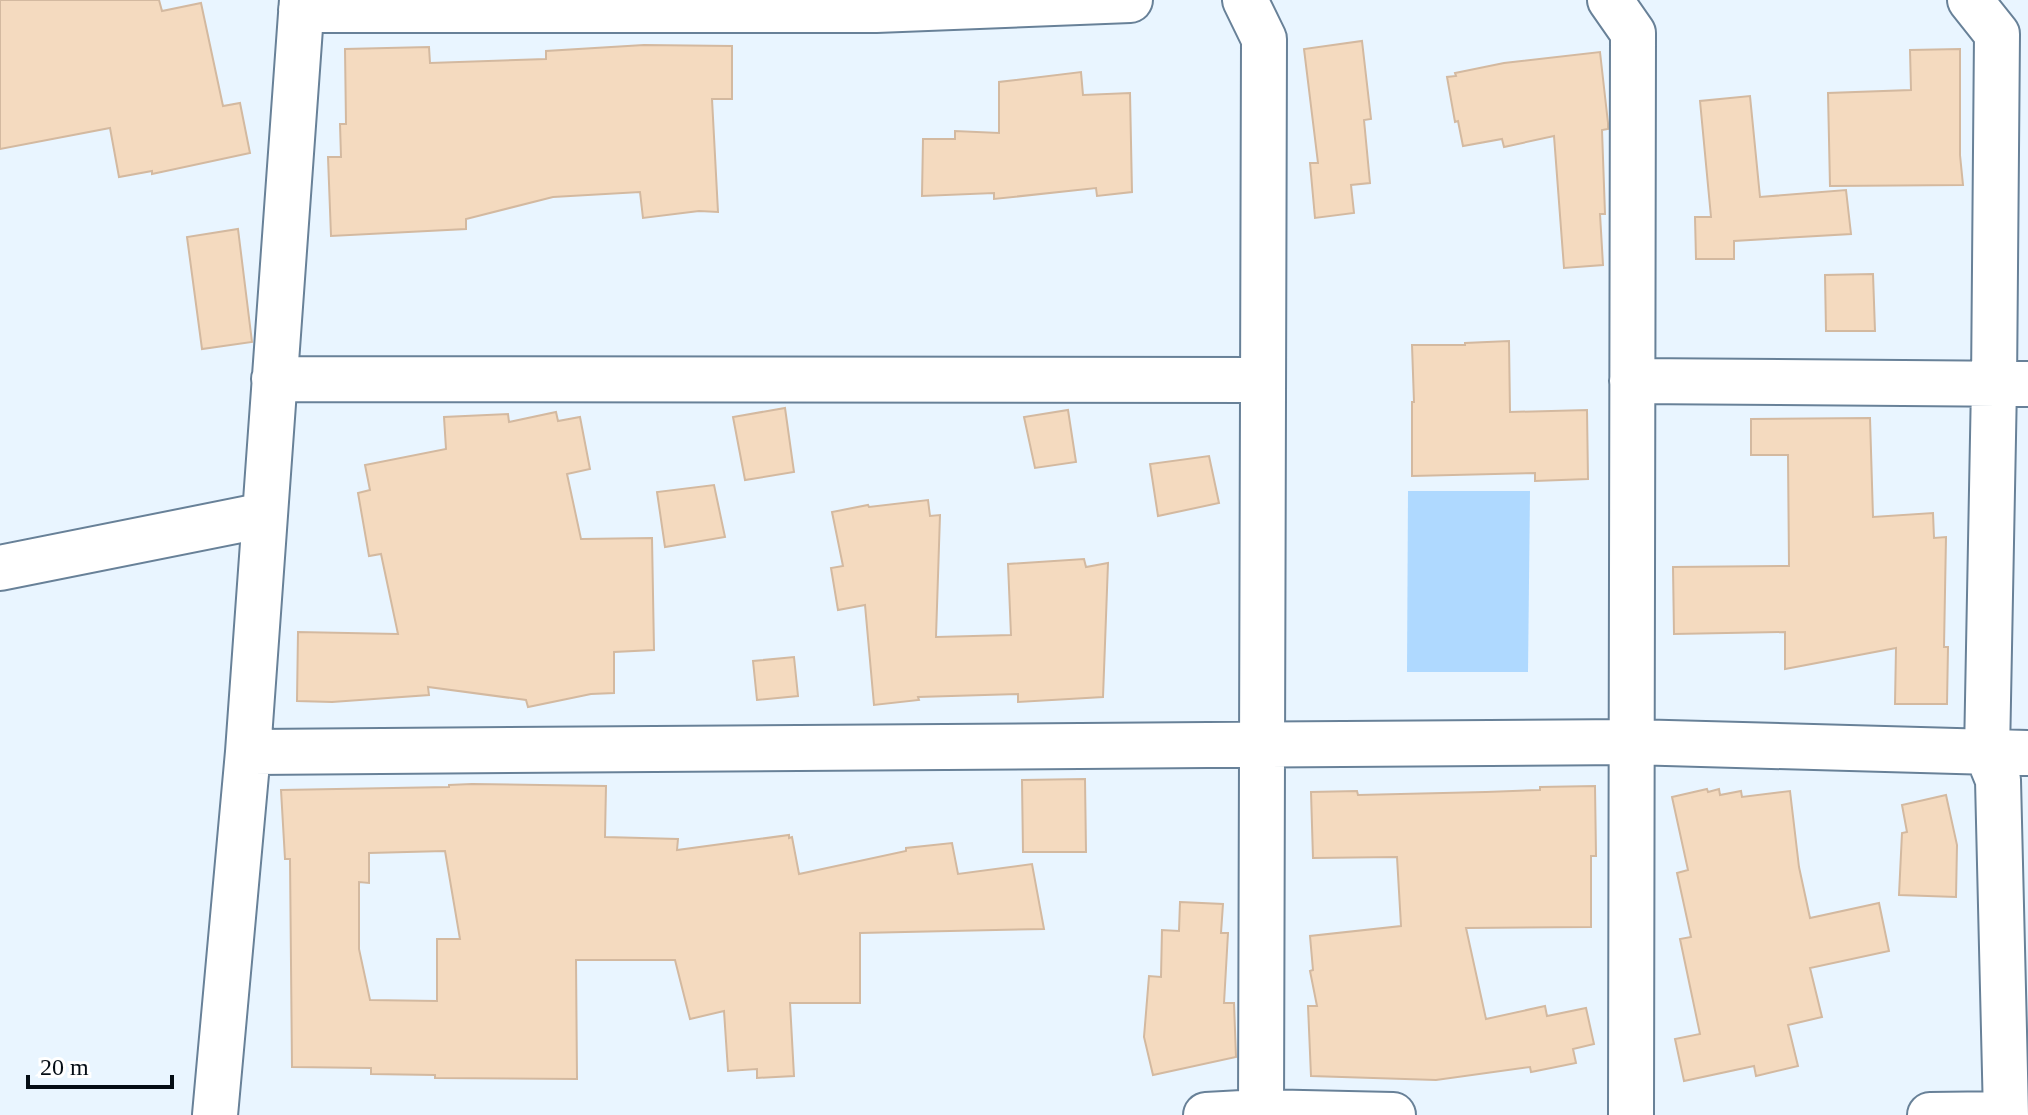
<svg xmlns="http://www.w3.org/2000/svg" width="2028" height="1115" font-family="Georgia,serif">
	<rect width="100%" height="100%" fill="#e9f5ff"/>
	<path fill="#afd9ff" d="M1408,491H1530L1528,672H1407Z"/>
	<path fill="#f4dabf" stroke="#d3b9a0" stroke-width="2" fill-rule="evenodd" d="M0,0H159L162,11L201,3L223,106L240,103L250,153L152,174V171L119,177L110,128L0,149Z
		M1362,41L1371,119L1364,120L1370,183L1351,185L1354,213L1315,218L1310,163H1318L1304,49Z
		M644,45L732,46V99H712L718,212L699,211L643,218L640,192L553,197L466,219V229L331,236L328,157H341L340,124H346L345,49L429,47L430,63L546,59V51Z
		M1960,49V155L1963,185L1830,186L1828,93L1911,90L1910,50Z
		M1600,52L1608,123V129L1602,130L1605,214H1600L1603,265L1564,268L1554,136L1504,147L1502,139L1463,146L1458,121L1455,122L1447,77L1456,76L1455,73L1504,63Z
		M1081,72L1083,95L1130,93L1132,192L1097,196L1096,188L994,199V193L922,196L923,139H955V131L999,133V82Z
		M1750,96L1760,197L1846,190L1851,234L1734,241V259H1696L1695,217H1711L1700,101Z
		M238,229L252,342L202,349L187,237Z
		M1873,274L1875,331H1826L1825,275Z
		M1509,341L1510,412L1587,410L1588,479L1535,481V473L1412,476V402H1414L1412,345H1465V343Z
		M785,408L794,472L745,480L733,417Z
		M1068,410L1076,462L1035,468L1024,417Z
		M556,412L558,421L580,417L590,469L567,474L581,539L652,538L654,650L614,652V693L591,694L528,707L526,700L428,687L429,695L332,702L297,701L298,632L398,634L381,554L369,556L358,493L370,490L365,465L446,449L444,417L508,414L509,422Z
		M1870,418L1873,517L1933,513L1934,538L1946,537L1944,647H1948L1947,704H1895L1896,648L1785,669V632L1674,634L1673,567L1789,566L1788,455H1751V419Z
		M1209,456L1219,503L1158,516L1150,464Z
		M714,485L725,537L665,547L657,492Z
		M928,500L930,516L940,515L936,637L1011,635L1008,564L1084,559L1086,567L1108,563L1103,697L1018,702V694L918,697L919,700L874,705L865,605L838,610L831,568L843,566L832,512L868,505L869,507Z
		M794,657L798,696L757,700L753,661Z
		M1085,779L1086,852H1023L1022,780Z
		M472,784L606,786L605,837L678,839L677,850L789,835V838L792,837L799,874L906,851V848L952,843L958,874L1032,864L1044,929L860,933V1003H790L794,1076L757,1078V1069L728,1071L724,1011L690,1019L675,960H576L577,1079L435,1078V1075L371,1074V1068L292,1067L290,859H285L281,790L449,787V785ZM445,851L460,939H437V1001L370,1000L359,949V882L369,883V853Z
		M1595,786L1596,856H1591V927L1466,928L1486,1019L1545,1006L1547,1016L1586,1008L1594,1044L1573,1049L1576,1063L1531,1072L1530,1067L1436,1080L1311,1076L1308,1006H1317L1310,971L1313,970L1310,936L1401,926L1397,857L1313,858L1311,792L1357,791L1358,795L1486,792L1540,790V787Z
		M1707,789L1708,792L1719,789L1720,795L1741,791L1742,797L1790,791L1799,867L1810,918L1879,903L1889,951L1810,968L1822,1017L1788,1025L1798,1066L1756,1076L1754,1066L1684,1081L1675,1039L1700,1034L1680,939L1691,937L1677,873L1688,870L1672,797Z
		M1946,795L1957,845L1956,897L1899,895L1902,833L1907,832L1902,805Z
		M1180,902L1223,904L1221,933H1228L1224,1003H1234L1236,1057L1153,1075L1144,1037L1149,976L1161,977L1162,930L1179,931Z"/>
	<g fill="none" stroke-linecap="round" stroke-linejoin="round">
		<defs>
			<path id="minor" d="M1245,0L1264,39L1261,1115
				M1610,0L1633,33L1631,1115
				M1970,0L1997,34L1994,385L1987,753L1998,780L2006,1115
				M301,10H876L1130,0
				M274,379L1262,380
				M1632,381L2028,384
				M0,568L265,515
				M248,752L1631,742L2028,753
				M215,1115L248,752L302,0
				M1206,1115L1261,1112L1393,1115
				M1930,1115L2006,1114"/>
		</defs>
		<use href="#minor" stroke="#688198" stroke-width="48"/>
		<use href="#minor" stroke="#fff" stroke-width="44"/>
	</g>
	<path d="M28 1075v12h144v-12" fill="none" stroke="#040c14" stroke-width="4"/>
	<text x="40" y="1075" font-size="24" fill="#040c14" stroke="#ffffff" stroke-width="6" paint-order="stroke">20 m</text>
</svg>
